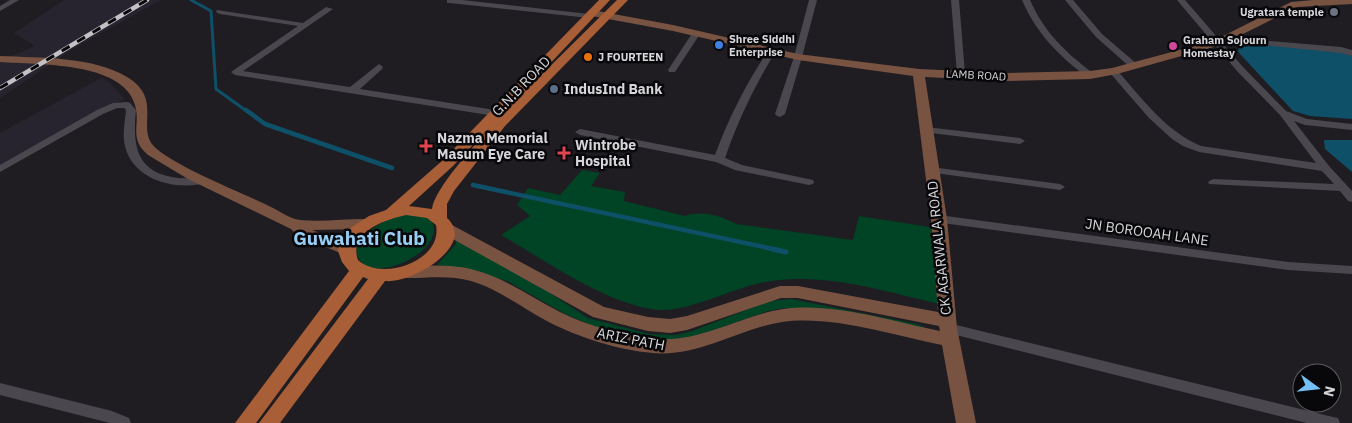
<svg xmlns="http://www.w3.org/2000/svg" width="1352" height="423" font-family="'IBM Plex Sans',sans-serif">
	<rect width="100%" height="100%" fill="#1f1d22"/>
	<path fill="#28242f" d="M64,0H161L74,48L0,98V61L35,46L14,33Z
		M101,78L109,82L125,99L71,126L0,168V133Z"/>
	<path fill="#014325" d="M582,170L600,173L591,186L625,192L624,201L685,216C701,210 722,216 736,224L853,240L859,216L936,228L940,304C882,291 821,270 760,283C732,289 688,311 662,310C611,308 545,260 501,235L530,216L517,205L528,188L560,195Z
		M410,212L430,219C454,249 361,294 356,250C372,223 382,222 410,212Z
		M456,237L545,290L588,318L649,334L676,335L692,331L770,301L791,299L917,324L924,327L928,332L820,309L784,308L768,311L699,335L675,341L637,338L590,325L565,314L507,281L469,270L437,265L456,244Z"/>
	<path fill="#0e5067" d="M1242,45C1275,45 1322,45 1352,56V119L1310,116L1293,111L1240,54L1238,51L1239,47Z
		M1324,140H1352V172L1325,149Z"/>
	<g fill="none" stroke-linecap="round" stroke-linejoin="round">
		<path stroke="#0e5067" stroke-width="3" d="M191,0L211,11L216,89L248,112"/>
		<path stroke="#0e5067" stroke-width="4.5" d="M246,110L265,124L392,168
			M473,185L778,250"/>
		<path stroke="#0e5067" stroke-width="5" d="M772,249L786,252"/>
		<path fill="#4a484e" fill-rule="evenodd" d="M10,0H19L0,11V6Z
			M447,0H462L589,14L593,16L589,18L450,3H447Z
			M809,0H817L802,57L785,114L780,117L777,116L775,114L794,57Z
			M951,0H959L965,74L961,77L957,74Z
			M1022,0H1030C1044,32 1066,53 1093,73V77H1087C1059,56 1036,33 1022,0Z
			M1065,0H1073L1102,34L1137,64V68H1131L1096,37Z
			M1177,0H1185L1243,67L1286,111L1307,119L1352,124V130L1305,125L1294,121L1329,166L1352,191V202L1348,201L1340,191L1209,184L1208,182L1213,179L1334,184L1322,171L1199,152L1183,146L1172,139L1149,118L1110,73V69H1116C1141,97 1165,131 1201,146L1316,163L1280,115L1237,71Z
			M326,7L333,9L243,71L350,87L379,64L383,67L382,69L360,89L495,110L500,113L495,116L235,75L231,72L298,26L220,14L216,12L217,10L303,23Z
			M693,32L700,34L675,72H669L668,70Z
			M1221,37L1341,47L1352,50V56L1341,53L1224,41L1220,39Z
			M771,49L775,52C754,88 739,118 725,158L742,165L813,180L814,182L813,184L809,185L735,170L716,162L580,135L575,132L580,129L715,155C729,117 745,86 767,52Z
			M127,102L130,103L136,110C132,147 137,173 178,178C188,179 197,176 206,179L207,181L206,183C175,191 133,180 125,146C122,134 125,122 126,110L124,108H117L103,114L0,172V165L97,110L113,103Z
			M926,127L1020,138L1025,141L1020,144L923,132L921,130L923,128Z
			M931,167L1060,184L1065,187L1060,190L927,172L926,170Z
			M939,215L1288,262L1352,266V274L1288,270L935,222L933,219L935,216Z
			M948,323L1333,417L1338,418L1340,423H1307L948,333L943,332L941,328L943,324Z
			M0,383L112,411L129,418L131,423H110L0,395Z"/>
		<path fill="#795342" fill-rule="evenodd" d="M1313,0H1352V4L1297,7L1221,45L1117,74L1090,79L1005,81L925,77L947,219L957,328L976,423H956L942,345C892,335 832,315 782,322C738,329 699,357 653,353C617,350 577,337 545,320C521,307 498,289 471,281C451,275 428,278 407,278L401,276L399,272L401,268L407,266C428,266 450,264 471,269C504,277 531,297 560,312C588,326 619,334 650,338C697,345 738,316 783,309C834,302 890,321 940,331L939,326L798,298H781L687,330L670,333L648,331L593,317L442,233L439,229L442,225L447,224L452,225L604,307L648,317L670,319L687,316L780,286H798L938,312L931,219L913,76L798,60L673,31L592,16L588,15L587,13L588,11L592,10L673,25L798,54L919,69L1005,73L1090,71L1112,68L1213,41L1291,2Z
			M0,56C39,58 93,56 127,77C162,98 138,125 152,144C166,163 245,194 269,206C278,210 290,219 300,220C321,222 344,219 365,219L370,220L373,224L370,228L365,229L312,230L354,246L356,250L354,254L348,256L298,236L291,229L188,179L148,155C128,137 141,126 135,105C123,61 37,65 0,62Z"/>
		<path fill="#a85e36" fill-rule="evenodd" d="M599,0H610L511,105L617,0H628L505,126L454,191L447,204V218C477,245 412,284 385,281L280,423H259L368,279L363,277L256,423H235L349,271L342,262L338,251L340,242L349,229L369,216L386,210L443,160ZM490,127C476,144 434,189 432,209L409,206L453,166ZM406,215L427,218L436,225C443,261 382,282 358,260C348,232 384,220 406,215Z"/>
		<defs>
			<path id="rail" d="M0,88L147,0"/>
		</defs>
		<use href="#rail" stroke="#c2c1c5" stroke-width="4.5"/>
		<use href="#rail" stroke="#08080a" stroke-width="3" stroke-dasharray="9" stroke-linecap="butt"/>
	</g>
	<circle fill="#6b7280" stroke="#08080a" stroke-width="2" cx="1334" cy="12" r="5"/>
	<circle fill="#3f7fe0" stroke="#08080a" stroke-width="2" cx="719" cy="45" r="5"/>
	<circle fill="#d1479c" stroke="#08080a" stroke-width="2" cx="1173" cy="46" r="5"/>
	<circle fill="#e8710a" stroke="#08080a" stroke-width="2" cx="588" cy="57" r="5"/>
	<circle fill="#5c6f8a" stroke="#08080a" stroke-width="2" cx="554" cy="89" r="5"/>
	<g fill="#e0444e" stroke="#08080a" stroke-width="2">
		<path d="M423.5 138.5h5v5h5v5h-5v5h-5v-5h-5v-5h5z"/>
		<path d="M561.5 145.5h5v5h5v5h-5v5h-5v-5h-5v-5h5z"/>
	</g>
	<g text-anchor="middle" dominant-baseline="central" stroke-width="5" stroke-linejoin="round" paint-order="stroke">
		<g font-size="11" font-weight="bold" fill="#d7d6da" stroke="#08080a" text-anchor="start">
			<text x="1324" y="12" text-anchor="end">Ugratara temple</text>
			<text x="729" y="39">Shree Siddhi<tspan x="729" dy="13">Enterprise</tspan></text>
			<text x="1183" y="40">Graham Sojourn<tspan x="1183" dy="13">Homestay</tspan></text>
			<text x="598" y="57">J FOURTEEN</text>
		</g>
		<g font-size="11" fill="#d7d6da" stroke="#08080a">
			<text transform="translate(976 75) rotate(3)">LAMB ROAD</text>
		</g>
		<g font-size="14" fill="#d7d6da" stroke="#08080a">
			<text transform="translate(521 86) rotate(-46)">G.N.B ROAD</text>
			<text transform="translate(1147 232) rotate(8)">JN BOROOAH LANE</text>
			<text transform="translate(939 248) rotate(-96)">CK AGARWALA ROAD</text>
			<text transform="translate(631 339) rotate(11)">ARIZ PATH</text>
		</g>
		<g font-size="14" font-weight="bold" fill="#d7d6da" stroke="#08080a" text-anchor="start">
			<text x="564" y="89">IndusInd Bank</text>
			<text x="437" y="138">Nazma Memorial<tspan x="437" dy="16">Masum Eye Care</tspan></text>
			<text x="575" y="145">Wintrobe<tspan x="575" dy="16">Hospital</tspan></text>
		</g>
		<g font-size="19" font-weight="bold" fill="#97cef6" stroke="#08080a">
			<text x="359" y="238">Guwahati Club</text>
		</g>
	</g>
	<g transform="translate(1317 388) rotate(105)"><circle r="24" fill="#08080a" stroke="#5b5a5d"/>
	<path d="M0-4L9 19L0 12L-9 19Z" fill="#74c0f6"/>
	<text y="-8" font-size="14" font-weight="bold" text-anchor="middle" fill="#d7d6da">N</text>
	</g>
</svg>
